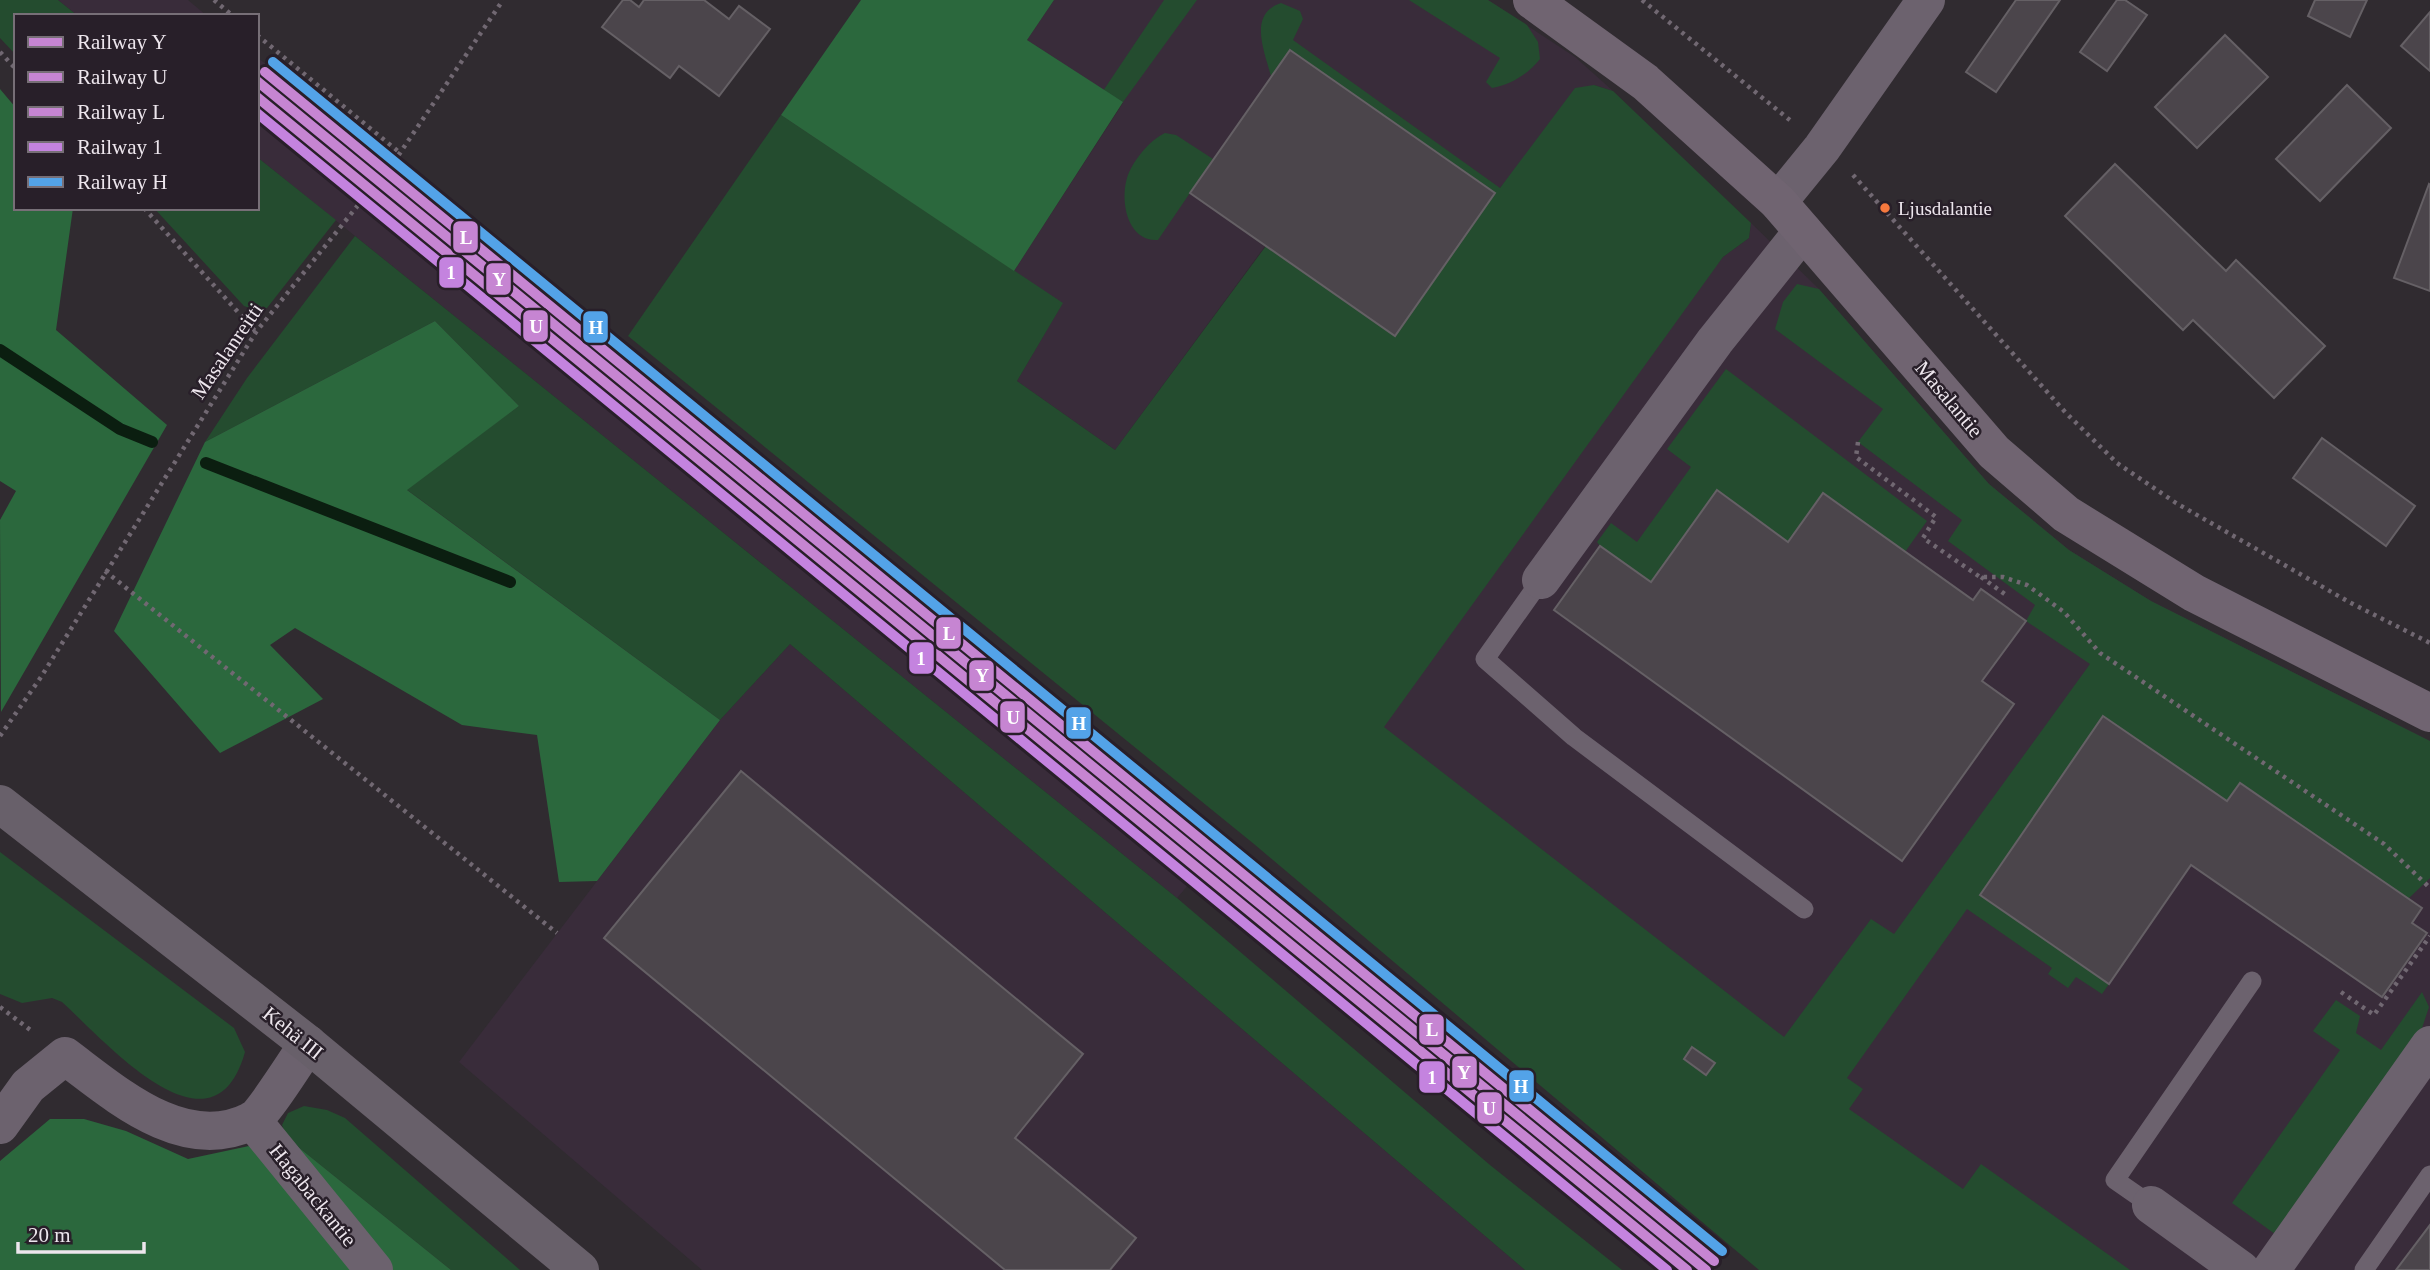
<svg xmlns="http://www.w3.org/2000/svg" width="2430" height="1270" font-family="'Times New Roman',serif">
	<rect width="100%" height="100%" fill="#302b30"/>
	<path fill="#392c3a" d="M58,0H188L207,16H78Z
		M1054,0H1488L1575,57L1613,91L1594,85L1495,193L1395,336L1265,246L1115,450L1017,381L1062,304L1014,271L1123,103L1027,40Z
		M257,57L452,216L855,556L1226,841L1177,898L257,157Z
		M1751,223L1819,289L1989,484L2069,550L2151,601L2430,741V1270H1870L1281,811L1723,257L1749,238Z
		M790,644L1525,1270H702L459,1062L720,720Z"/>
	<path fill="#244c2f" d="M0,0H58L78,16H16V55L0,38Z
		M1164,0H1197L1123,102L1103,91Z
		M1409,0H1488L1527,25L1538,42L1540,59C1528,74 1511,85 1492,88L1486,82L1500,58Z
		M1281,3L1300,11L1303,19L1293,40L1500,188L1575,88L1594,85L1613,91L1751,223L1749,238L1723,257L1384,727L1784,1037L1871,919L1894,934L2090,664L2026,621L2035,605L1948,541L1962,520L1858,442L1883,409L1775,329L1783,302L1797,284L1819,289L1989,484L2069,550L2151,601L2430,741V878L2408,899L2240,783L2227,801L1980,895L2109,984L2102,994L2076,977L2068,988L2048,974L2052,968L1967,909L1847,1078L1863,1089L1849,1109L1963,1189L1981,1164L2130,1270H1759L1254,844L628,336L781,115L1063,303L1017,381L1115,450L1266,246L1395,336L1494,193L1290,50L1271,76C1264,50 1248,14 1281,3Z
		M1165,133L1176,135L1213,159L1158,240C1127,242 1120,201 1127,178C1132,161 1150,140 1165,133Z
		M257,157L336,220L267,308L255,310L244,306L154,208H257Z
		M355,236L1177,898L1490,1165L1622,1270H1525L790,644L720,720L406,489L519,406L435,321L205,442L247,378Z
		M1726,369L1927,521L1905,552L1824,493L1788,542L1717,490L1651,582L1600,546L1597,542L1611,523L1637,542L1691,467L1667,449Z
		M0,852L234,1028L245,1052C213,1166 105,1041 62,1002L52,998L22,1003L0,994Z
		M2422,992L2429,1007L2421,1031L2275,1234L2232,1203L2340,1050L2313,1031L2336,1000L2360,1016L2356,1033L2381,1050Z
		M304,1106L327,1110L345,1118L520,1270H451L287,1138L282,1125L288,1113Z"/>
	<path fill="#2b683d" d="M861,0H1054L1027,40L1123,102L1014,271L781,115Z
		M0,89L16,108V208H73L56,330L167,425L1,712L0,520L16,491L0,481Z
		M435,321L519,406L407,490L720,720L597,881L559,882L537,735L462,725L295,628L270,645L323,699L220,753L114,631L205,442Z
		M50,1119H84L126,1131L188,1159L287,1138L451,1270H0V1161Z"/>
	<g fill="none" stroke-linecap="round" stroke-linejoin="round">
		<path stroke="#0b1e10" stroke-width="12" d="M0,350L120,429L152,442
			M206,463L510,582"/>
	</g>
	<path fill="#4b454b" stroke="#656065" stroke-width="2" d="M623,0H630L639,7L644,0H704L729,19L739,6L770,29L719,96L679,66L670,78L602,27Z
		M2016,0H2060L1996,92L1966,72Z
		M2117,0H2125L2147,15L2107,71L2080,52Z
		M2315,0H2367L2350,37L2308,16Z
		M2430,12V71L2401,46Z
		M2225,35L2268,77L2197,148L2155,107Z
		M1290,50L1495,193L1395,336L1190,193Z
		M2347,85L2391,128L2320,201L2276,159Z
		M2115,164L2226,271L2236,260L2325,346L2274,398L2193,320L2183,330L2065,216Z
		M2429,184L2430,185V291L2394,278Z
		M2322,438L2415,506L2386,546L2293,478Z
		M1717,490L1788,542L1823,493L1973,600L1981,589L2026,621L1982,681L2014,704L1902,861L1554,610L1600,546L1651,582Z
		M2103,716L2227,801L2240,783L2422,908L2412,923L2427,933L2382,997L2191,865L2109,984L1980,895Z
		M741,771L1083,1054L1015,1138L1136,1238L1110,1270H1005L604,938Z
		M1692,1047L1715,1063L1706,1075L1684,1059Z
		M2430,1225V1270H2396Z"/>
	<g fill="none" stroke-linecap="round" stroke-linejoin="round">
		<path stroke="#716872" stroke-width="4.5" stroke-dasharray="3.5 5" stroke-linecap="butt" d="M214,0L233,16
			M1642,0L1791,121
			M257,35L400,153
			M0,52L16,69
			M1853,175L2066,413L2117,463L2176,503L2349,602L2430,643
			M144,208L256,332
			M1858,442L1856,457L1936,517L1923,538L1980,577H2003L2027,585L2064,612L2100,653L2384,844L2430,888
			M105,571L557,933
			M1981,577L2006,595
			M0,736L41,677L256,332L400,153L503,0
			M2341,992L2374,1015L2430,936
			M0,1007L33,1032"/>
		<path stroke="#6c626e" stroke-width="19" d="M1541,580L1485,659L1574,737L1804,909
			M2151,1205L2115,1180L2252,981
			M2364,1270L2430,1175"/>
		<path stroke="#6c626e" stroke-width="38" d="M1778,202L1822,148L1926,0
			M1541,580L1715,341L1803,231
			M252,1120L374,1270
			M0,1125L28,1086L65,1056C116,1094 184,1155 251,1121C263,1115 298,1058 308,1044
			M2151,1205L2241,1270
			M2271,1270L2430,1045"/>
		<path stroke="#706471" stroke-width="38" d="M1532,0L1645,82L1778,202L1994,452L2066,514L2194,593L2430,713"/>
		<path stroke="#68606a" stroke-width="38" d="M0,804L308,1044L580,1270"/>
		<defs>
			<path id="rail-1" d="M257,81L1706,1270"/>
			<path id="rail-2" d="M257,97L1687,1270"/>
			<path id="rail-3" d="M265,72L1714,1261"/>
			<path id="rail-4" d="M257,113L1667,1270"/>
			<path id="rail-5" d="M273,62L1722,1251"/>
		</defs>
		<use href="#rail-1" stroke="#281f29" stroke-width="16"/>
		<use href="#rail-2" stroke="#281f29" stroke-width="16"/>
		<use href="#rail-3" stroke="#281f29" stroke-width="16"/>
		<use href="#rail-4" stroke="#281f29" stroke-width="16"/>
		<use href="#rail-5" stroke="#281f29" stroke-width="16"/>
		<use href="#rail-1" stroke="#c685d2" stroke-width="10"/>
		<use href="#rail-2" stroke="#c685d2" stroke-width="10"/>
		<use href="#rail-3" stroke="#c685d2" stroke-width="10"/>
		<use href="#rail-4" stroke="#c483df" stroke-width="10"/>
		<use href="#rail-5" stroke="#53a3e8" stroke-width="10"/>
	</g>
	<circle fill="#f6793e" stroke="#281f29" stroke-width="2.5" cx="1885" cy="208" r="6"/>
	<g text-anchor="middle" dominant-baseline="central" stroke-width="5" stroke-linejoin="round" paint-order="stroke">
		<g font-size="19" fill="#ede6ed" stroke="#281f29" text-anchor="start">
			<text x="1898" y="208">Ljusdalantie</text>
		</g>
		<g font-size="21" fill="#ede6ed" stroke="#281f29">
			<text transform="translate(227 351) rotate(-56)">Masalanreitti</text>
			<text transform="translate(1949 399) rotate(50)">Masalantie</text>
			<text transform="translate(293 1033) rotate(39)">Kehä III</text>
			<text transform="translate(313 1195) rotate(51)">Hagabackantie</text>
		</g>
	</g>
	<g stroke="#281f29" stroke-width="2.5">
		<rect x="452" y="220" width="27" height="34" rx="7" fill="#c685d2"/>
		<rect x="438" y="256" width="27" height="33" rx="7" fill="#c483df"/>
		<rect x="485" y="262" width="27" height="34" rx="7" fill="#c685d2"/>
		<rect x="522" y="309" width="27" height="34" rx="7" fill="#c685d2"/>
		<rect x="582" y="310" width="27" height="34" rx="7" fill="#53a3e8"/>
		<rect x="935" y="616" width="27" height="34" rx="7" fill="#c685d2"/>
		<rect x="908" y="641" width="27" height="34" rx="7" fill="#c483df"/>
		<rect x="968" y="659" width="27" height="33" rx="7" fill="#c685d2"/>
		<rect x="999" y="700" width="27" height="34" rx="7" fill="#c685d2"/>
		<rect x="1065" y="706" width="27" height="34" rx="7" fill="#53a3e8"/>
		<rect x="1418" y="1013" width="27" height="33" rx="7" fill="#c685d2"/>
		<rect x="1451" y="1055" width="27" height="34" rx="7" fill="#c685d2"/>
		<rect x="1418" y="1060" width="28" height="34" rx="7" fill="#c483df"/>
		<rect x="1508" y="1069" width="27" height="34" rx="7" fill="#53a3e8"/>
		<rect x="1476" y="1091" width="27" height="34" rx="7" fill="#c685d2"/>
	</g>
	<g font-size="19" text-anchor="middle" font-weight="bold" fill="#fff">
		<text x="466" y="244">L</text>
		<text x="451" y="279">1</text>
		<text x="499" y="286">Y</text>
		<text x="536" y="333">U</text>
		<text x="596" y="334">H</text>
		<text x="949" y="640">L</text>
		<text x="921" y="665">1</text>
		<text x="982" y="682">Y</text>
		<text x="1013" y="724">U</text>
		<text x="1079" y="730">H</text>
		<text x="1432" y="1036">L</text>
		<text x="1464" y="1079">Y</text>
		<text x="1432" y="1084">1</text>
		<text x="1521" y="1093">H</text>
		<text x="1489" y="1115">U</text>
	</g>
	<rect x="14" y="14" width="245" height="196" fill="#281f29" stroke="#776f77" stroke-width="2"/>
	<rect x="28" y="37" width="35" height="10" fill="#c685d2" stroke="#776f77" stroke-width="2"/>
	<text x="77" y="49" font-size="21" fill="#ede6ed">Railway Y</text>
	<rect x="28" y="72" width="35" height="10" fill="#c685d2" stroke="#776f77" stroke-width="2"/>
	<text x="77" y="84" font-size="21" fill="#ede6ed">Railway U</text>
	<rect x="28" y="107" width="35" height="10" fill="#c685d2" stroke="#776f77" stroke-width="2"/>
	<text x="77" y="119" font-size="21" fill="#ede6ed">Railway L</text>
	<rect x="28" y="142" width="35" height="10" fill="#c483df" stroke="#776f77" stroke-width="2"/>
	<text x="77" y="154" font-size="21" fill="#ede6ed">Railway 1</text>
	<rect x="28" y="177" width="35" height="10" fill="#53a3e8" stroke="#776f77" stroke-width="2"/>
	<text x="77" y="189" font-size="21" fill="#ede6ed">Railway H</text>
	<path d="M18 1242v10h126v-10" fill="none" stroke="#ede6ed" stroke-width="3.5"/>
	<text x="28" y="1242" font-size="21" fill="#ede6ed" stroke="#281f29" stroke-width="5" paint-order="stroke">20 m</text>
</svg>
